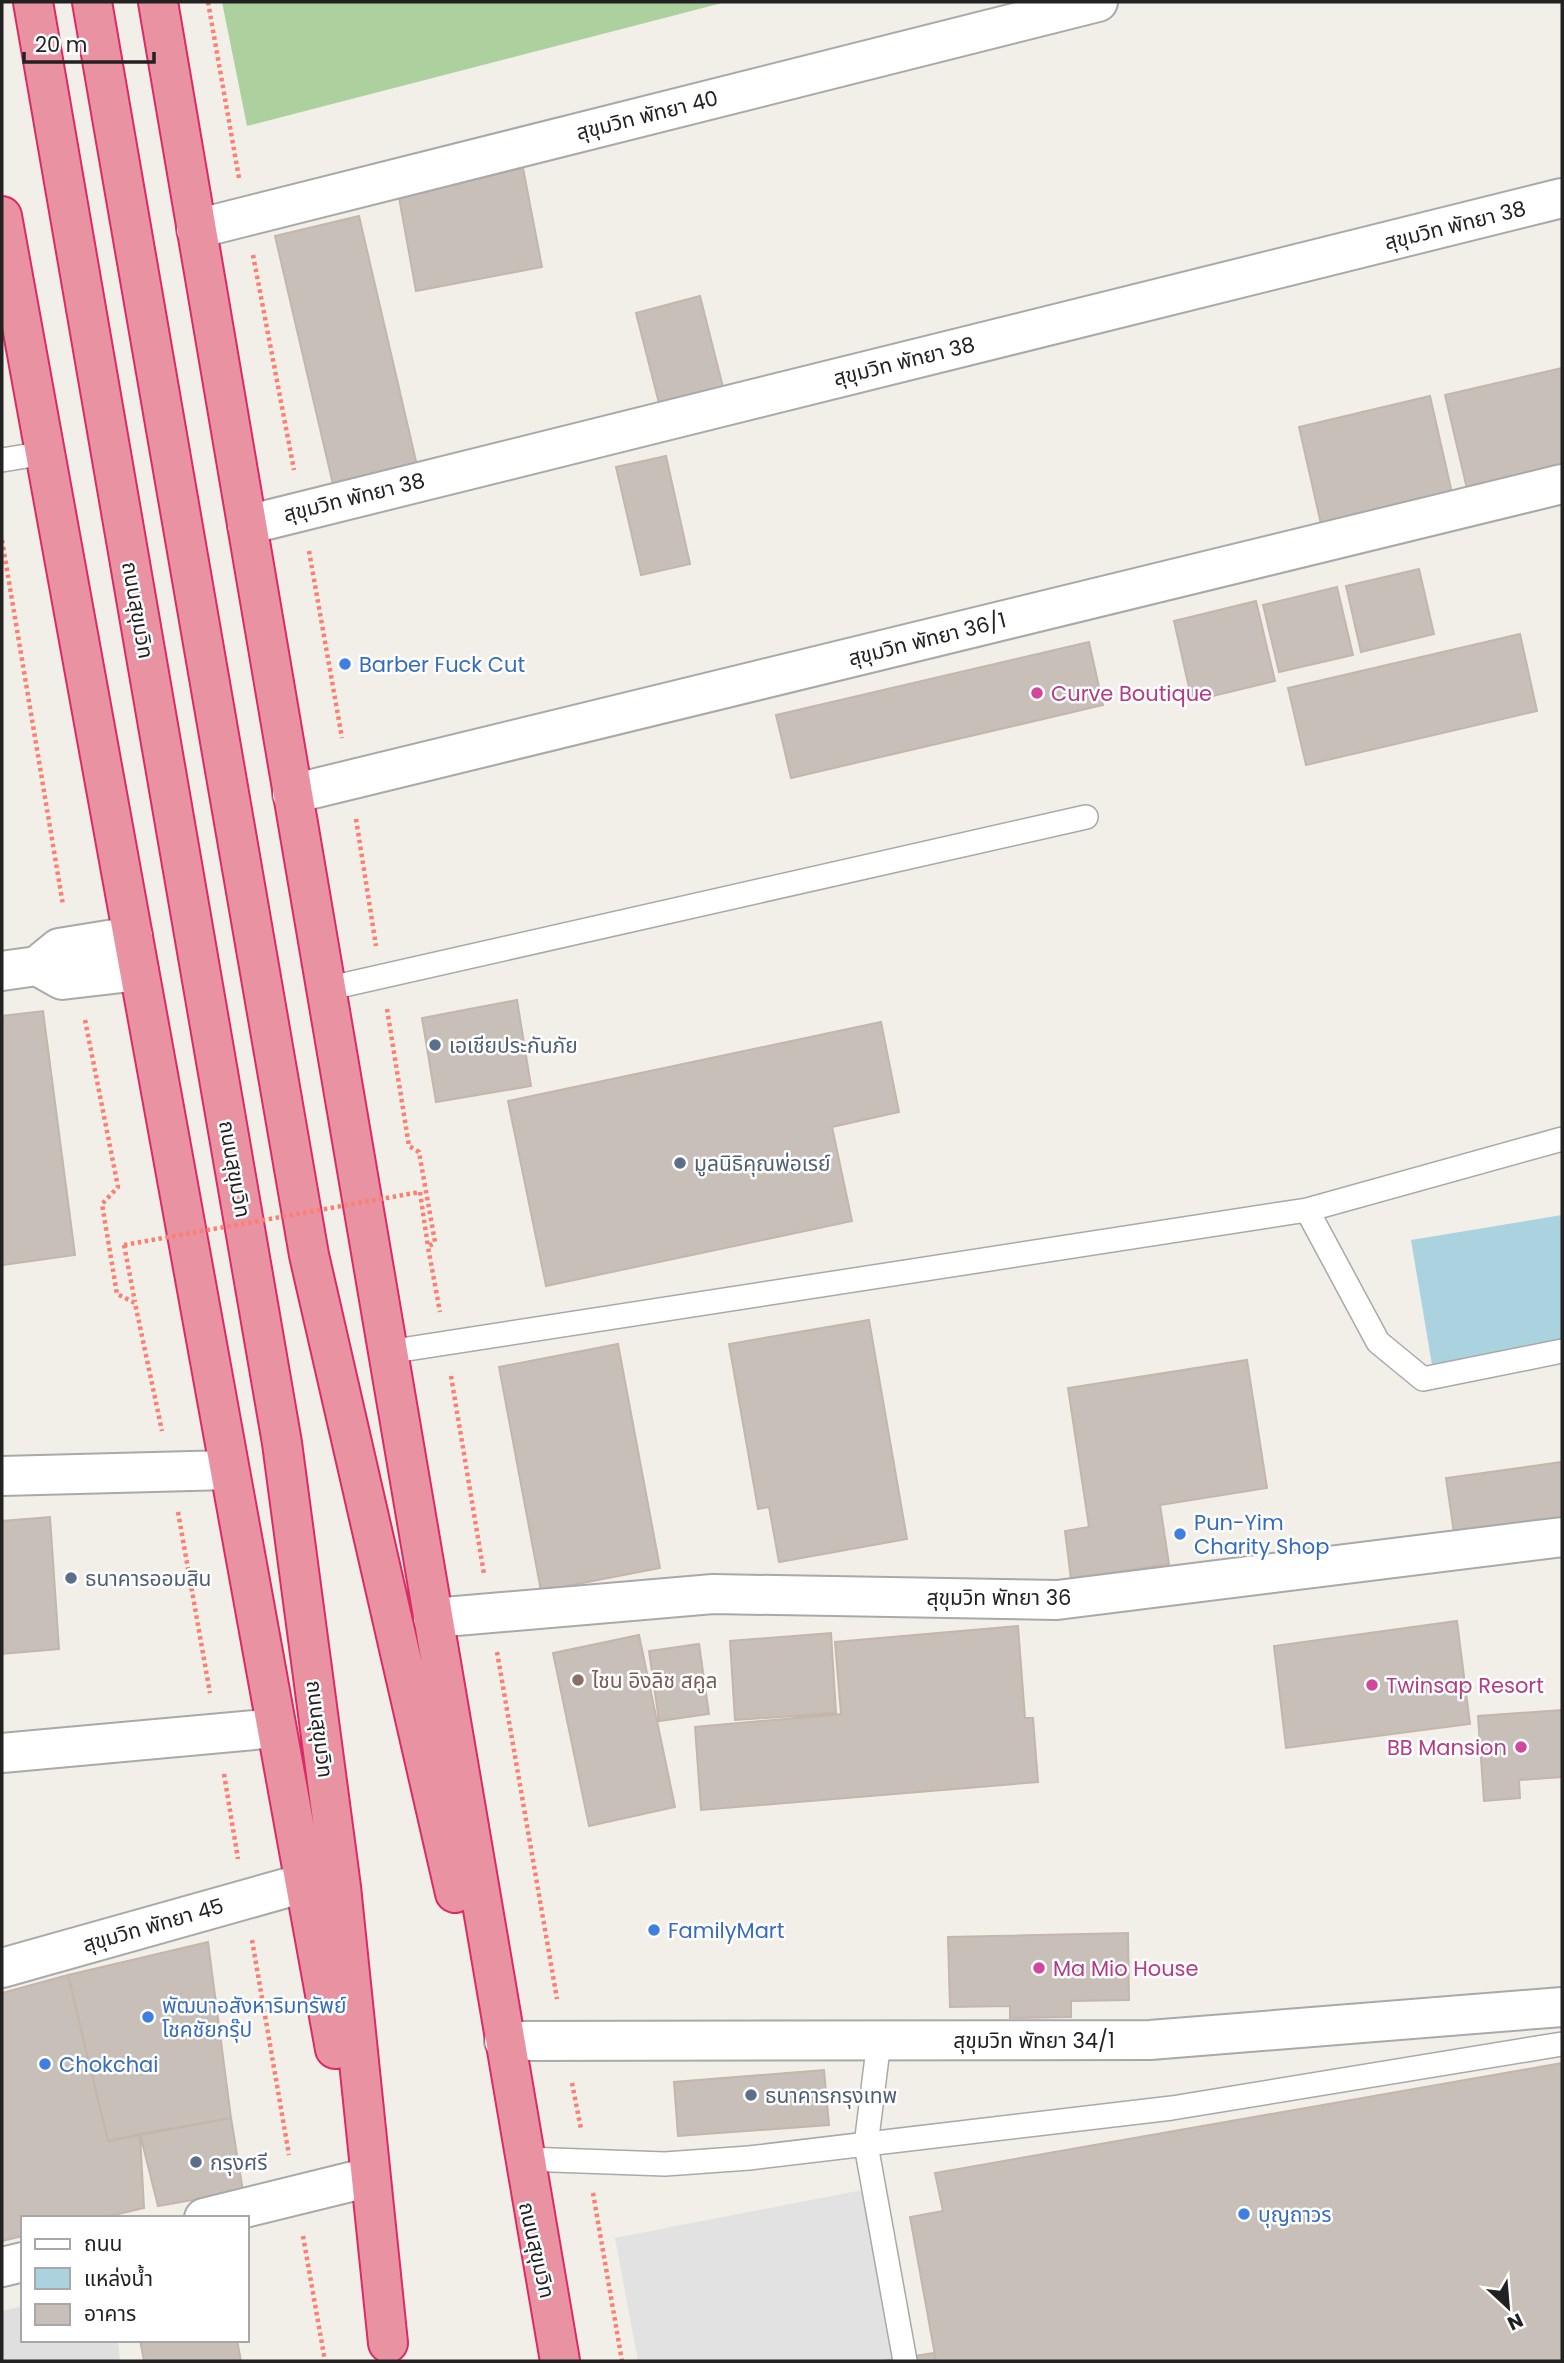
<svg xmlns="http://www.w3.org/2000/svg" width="1564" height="2363" font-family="Poppins,'Noto Sans Thai',sans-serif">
	<rect width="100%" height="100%" fill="#f2efe9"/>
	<path fill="#e0dfdf" d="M23,2306V2340H118L120,2361H2V2311Z"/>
	<path fill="#add19e" d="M222,2H726L247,126Z"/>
	<path fill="#e2e2e2" d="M878,2187L912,2361H638L615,2238Z"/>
	<path fill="#aad3df" d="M1562,1215V1342L1432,1365L1411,1240Z"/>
	<path fill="#c7bfb8" stroke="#c4b6ab" stroke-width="2" d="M523,168L542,267L416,291L398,192Z
		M359,216L419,474L335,493L275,236Z
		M700,296L725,395L661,411L636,313Z
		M1562,368V471L1468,493L1445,395Z
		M1430,396L1452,493L1321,524L1299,427Z
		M666,456L690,564L641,575L616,467Z
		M1419,569L1434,634L1361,652L1346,586Z
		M1337,587L1353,655L1279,672L1263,605Z
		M1256,601L1275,681L1192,701L1174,621Z
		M1520,634L1537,711L1306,765L1288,688Z
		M1089,642L1103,705L791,778L776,715Z
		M517,1000L531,1086L436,1102L422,1018Z
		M43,1011L75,1255L2,1265V1016Z
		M881,1022L899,1112L832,1127L852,1221L546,1286L508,1101Z
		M869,1320L907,1539L779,1562L769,1507L758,1509L729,1344Z
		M618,1344L660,1568L541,1591L499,1367Z
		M1247,1360L1267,1488L1160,1505L1169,1564L1071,1579L1065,1531L1089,1527L1068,1388Z
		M1562,1462V1525L1455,1540L1446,1478Z
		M50,1517L59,1649L2,1654V1521Z
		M1457,1621L1470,1724L1286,1748L1274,1646Z
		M1018,1626L1025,1718H1033L1038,1782L701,1810L695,1727L841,1714L835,1642Z
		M831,1633L836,1713L735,1720L730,1641Z
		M639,1635L675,1807L589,1826L553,1653Z
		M699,1644L709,1714L659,1721L649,1651Z
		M1562,1710V1777L1519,1780L1520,1798L1484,1801L1478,1716Z
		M1128,1933L1129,2000L1071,2001V2017L1010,2018V2006L950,2007L948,1937Z
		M208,1942L231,2118L108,2141L68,1975Z
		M68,1975L108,2141L140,2134L144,2208L101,2218H23V2236L2,2241V1993Z
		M1562,2063V2361H936L910,2217L943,2211L935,2173Z
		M824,2070L829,2125L678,2136L674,2082Z
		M231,2118L243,2191L158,2206L140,2134Z
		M140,2340H237L241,2361H144Z
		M934,2353L936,2361H883Z"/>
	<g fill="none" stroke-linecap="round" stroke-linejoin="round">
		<defs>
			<path id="lane" d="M2,460L45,453
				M326,989L1086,817
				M1307,1210L1378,1342L1423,1379L1562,1351
				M388,1352L1307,1210L1562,1139
				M879,2041L866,2145L905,2361
				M525,2159L665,2164L749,2158L1172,2108L1562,2044"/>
			<path id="street" d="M196,229L1098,2
				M247,525L1562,198
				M292,794L1562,484
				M37,966L62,980L139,971
				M2,971L37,966L59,948L133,936
				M2,1476L229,1470
				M433,1618L713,1594L1057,1600L1562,1537
				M2,1753L276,1728
				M2,1968L304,1883
				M504,2041L1150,2040L1562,2007
				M204,2218L358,2180
				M2,2267L23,2262"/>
			<path id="highway" d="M33,2L282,1443L341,1887L388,2343
				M92,2L309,1255L455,1893
				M158,2L560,2361
				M2,216L335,2049"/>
		</defs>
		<use href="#lane" stroke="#a9a9a9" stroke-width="26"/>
		<use href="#street" stroke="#a9a9a9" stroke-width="42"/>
		<use href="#highway" stroke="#dc2a67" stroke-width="42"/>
		<path stroke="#fa8072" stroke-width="4.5" stroke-dasharray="3.5 3.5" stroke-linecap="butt" d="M208,2L239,178
			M253,255L294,470
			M2,540L63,905
			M309,551L342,738
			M356,819L376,946
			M387,1009L409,1146L419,1152L435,1242L428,1247L440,1312
			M85,1020L118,1187L102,1204L117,1294L135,1303L162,1431
			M420,1192L428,1247
			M124,1245L135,1302
			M451,1376L484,1574
			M178,1512L210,1693
			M497,1652L557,1999
			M224,1774L238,1859
			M252,1940L289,2155
			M572,2083L581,2129
			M593,2193L622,2361
			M303,2236L325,2361"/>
		<use href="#lane" stroke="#fff" stroke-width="23"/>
		<use href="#street" stroke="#fff" stroke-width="38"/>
		<use href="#highway" stroke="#e892a2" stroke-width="38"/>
		<path stroke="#fa8072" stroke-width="4.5" stroke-dasharray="3.5 3.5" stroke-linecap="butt" d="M124,1245L420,1192"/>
	</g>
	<g fill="#3f7fe0" stroke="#fff" stroke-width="2.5">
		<circle cx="345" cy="664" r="7"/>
		<circle cx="1180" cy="1534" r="7"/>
		<circle cx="654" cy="1930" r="7"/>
		<circle cx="148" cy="2017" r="7"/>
		<circle cx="45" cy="2064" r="7"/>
		<circle cx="1244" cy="2214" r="7"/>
	</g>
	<g fill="#d1479c" stroke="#fff" stroke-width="2.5">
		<circle cx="1037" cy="693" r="7"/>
		<circle cx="1372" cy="1685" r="7"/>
		<circle cx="1521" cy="1747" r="7"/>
		<circle cx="1039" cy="1968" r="7"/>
	</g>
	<g fill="#5c6f8a" stroke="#fff" stroke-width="2.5">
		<circle cx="435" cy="1045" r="7"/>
		<circle cx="680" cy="1163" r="7"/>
		<circle cx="71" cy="1578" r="7"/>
		<circle cx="751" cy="2095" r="7"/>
		<circle cx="196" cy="2162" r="7"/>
	</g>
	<circle fill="#8d6e63" stroke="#fff" stroke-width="2.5" cx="578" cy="1680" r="7"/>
	<g text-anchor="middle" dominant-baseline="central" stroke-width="5" stroke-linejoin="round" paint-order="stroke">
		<g font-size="21" fill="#222" stroke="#fff">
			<text transform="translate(647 115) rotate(-14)">สุขุมวิท พัทยา 40</text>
			<text transform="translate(1455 225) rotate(-14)">สุขุมวิท พัทยา 38</text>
			<text transform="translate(904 361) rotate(-14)">สุขุมวิท พัทยา 38</text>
			<text transform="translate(354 497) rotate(-14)">สุขุมวิท พัทยา 38</text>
			<text transform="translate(138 610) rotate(80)">ถนนสุขุมวิท</text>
			<text transform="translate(927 639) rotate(-14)">สุขุมวิท พัทยา 36/1</text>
			<text transform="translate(235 1169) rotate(80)">ถนนสุขุมวิท</text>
			<text x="999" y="1597">สุขุมวิท พัทยา 36</text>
			<text transform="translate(320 1729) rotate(83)">ถนนสุขุมวิท</text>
			<text transform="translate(153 1925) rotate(-16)">สุขุมวิท พัทยา 45</text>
			<text x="1034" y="2040">สุขุมวิท พัทยา 34/1</text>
			<text transform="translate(537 2250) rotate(77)">ถนนสุขุมวิท</text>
		</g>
		<g font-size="21" fill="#366cbe" stroke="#fff" text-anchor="start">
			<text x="359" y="664">Barber Fuck Cut</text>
			<text x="1194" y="1522">Pun-Yim<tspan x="1194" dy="24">Charity Shop</tspan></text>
			<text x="668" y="1930">FamilyMart</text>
			<text x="162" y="2005">พัฒนาอสังหาริมทรัพย์<tspan x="162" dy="24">โชคชัยกรุ๊ป</tspan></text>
			<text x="59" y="2064">Chokchai</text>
			<text x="1258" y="2214">บุญถาวร</text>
		</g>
		<g font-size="21" fill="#b23c85" stroke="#fff" text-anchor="start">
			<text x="1051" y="693">Curve Boutique</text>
			<text x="1386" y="1685">Twinsap Resort</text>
			<text x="1507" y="1747" text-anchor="end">BB Mansion</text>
			<text x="1053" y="1968">Ma Mio House</text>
		</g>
		<g font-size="21" fill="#4e5e75" stroke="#fff" text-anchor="start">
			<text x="449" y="1045">เอเชียประกันภัย</text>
			<text x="694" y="1163">มูลนิธิคุณพ่อเรย์</text>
			<text x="85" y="1578">ธนาคารออมสิน</text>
			<text x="765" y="2095">ธนาคารกรุงเทพ</text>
			<text x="210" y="2162">กรุงศรี</text>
		</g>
		<g font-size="21" fill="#785e54" stroke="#fff" text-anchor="start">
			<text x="592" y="1680">ไชน อิงลิช สคูล</text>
		</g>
	</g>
	<rect width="1564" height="2363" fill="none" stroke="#222222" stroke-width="7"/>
	<rect x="21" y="2216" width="228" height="126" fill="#ffffff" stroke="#a7a7a7" stroke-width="2"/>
	<rect x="35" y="2239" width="35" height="10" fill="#ffffff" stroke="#a7a7a7" stroke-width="2"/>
	<text x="84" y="2251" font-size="21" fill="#222222">ถนน</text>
	<rect x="35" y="2268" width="35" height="21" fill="#aad3df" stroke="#a7a7a7" stroke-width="2"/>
	<text x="84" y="2286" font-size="21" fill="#222222">แหล่งน้ำ</text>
	<rect x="35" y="2304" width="35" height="21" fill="#c7bfb8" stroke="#a7a7a7" stroke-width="2"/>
	<text x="84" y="2321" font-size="21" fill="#222222">อาคาร</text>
	<g transform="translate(1508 2307) rotate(154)" stroke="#ffffff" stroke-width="5" paint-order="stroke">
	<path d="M0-5L12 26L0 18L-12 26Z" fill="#222222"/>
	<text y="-10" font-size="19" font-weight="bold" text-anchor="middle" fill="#222222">N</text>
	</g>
	<path d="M24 52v10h130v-10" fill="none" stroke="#222222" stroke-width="3.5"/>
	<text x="35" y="52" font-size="21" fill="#222222" stroke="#ffffff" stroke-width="5" paint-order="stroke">20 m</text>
</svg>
